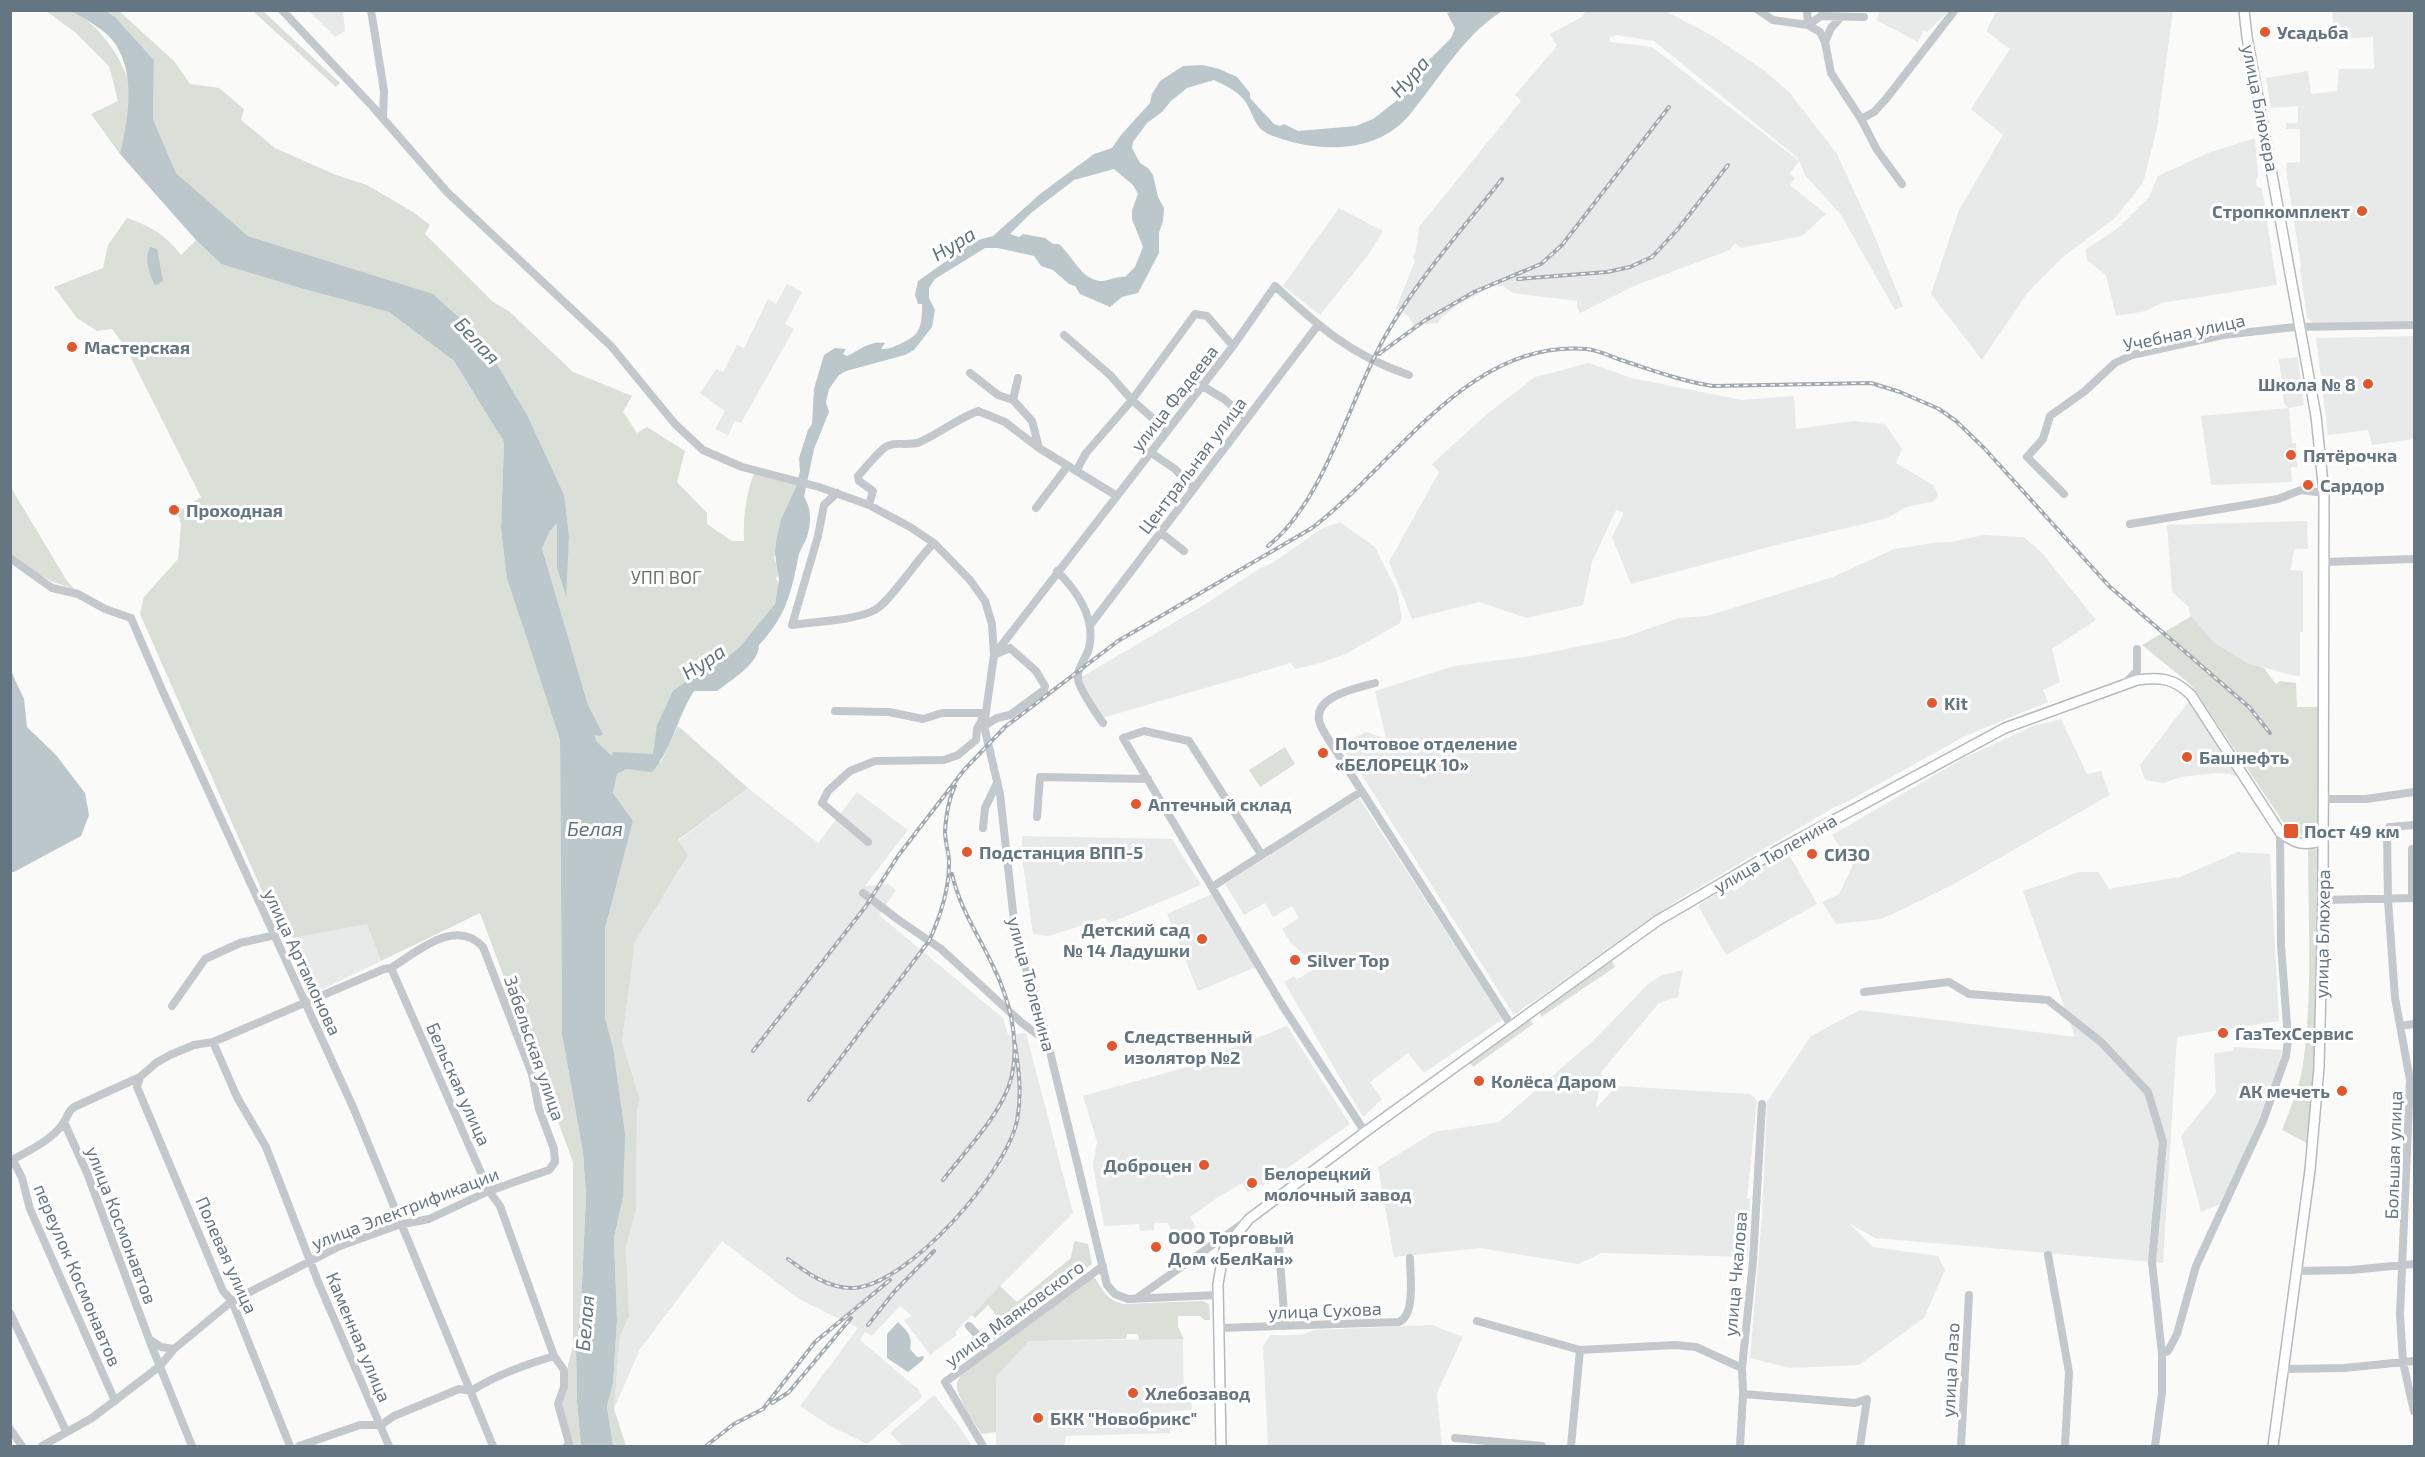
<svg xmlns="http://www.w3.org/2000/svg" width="2425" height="1457" font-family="'Exo 2',sans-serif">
	<rect width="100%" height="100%" fill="#fafaf8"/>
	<path fill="#e8e9e9" d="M1997,10L2173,11L2157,128L2143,183L2115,218L2063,257L2028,292L1982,360L1931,294L1959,210L2003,135L1971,109L2010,49L1986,31Z
		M309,11H343L345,31L335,37Z
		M1586,11H1665L1711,35L1765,71L1790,93L1837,154L1872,230L1903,306L1895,310L1841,215L1805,175L1798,158L1654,41L1617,35L1610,37V42L1652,47L1799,161L1790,173L1795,178L1790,185L1826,214L1802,236L1741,248L1735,243L1730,250L1634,286L1580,313L1577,307V301L1513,293L1503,286H1493L1459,304L1442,317L1438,323L1425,324L1416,329L1409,317L1396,308L1415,261L1413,256L1416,251L1419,227L1521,101L1515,95L1557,46L1550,34L1582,17Z
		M1880,11V10L1949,11L1927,32L1923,31L1918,42L1876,20Z
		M2332,11H2414V321L2313,323L2307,318L2300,269L2301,266L2287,176L2286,163L2300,162V129H2286V123H2298V106L2271,108L2266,78L2308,71L2311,94L2337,91L2339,69H2374L2373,37L2335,39Z
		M2255,138L2258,176L2256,179L2257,186L2262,189L2277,285L2161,303L2146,311L2116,316L2106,275L2088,261L2085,250L2118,228L2149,197L2158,176L2208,153Z
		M1339,208L1383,231L1368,255L1320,315L1283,286Z
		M787,284L802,292L785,324L794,329L741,423L735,421L728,435L715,429L725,411L700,393L716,369L723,372L737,345L744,348L768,299L776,304Z
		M2414,336V439L2372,445L2368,430L2328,435L2316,338Z
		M2298,357L2304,405L2289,408L2292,443H2296L2297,467H2291L2292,482L2211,485L2201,416L2288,408L2284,403L2279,359Z
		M1589,363L1631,378L1742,400L1794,396L1796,429L1854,421L1885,424L1902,449L1896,463L1933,485L1938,494L1935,501L1906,507L1888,518L1784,543L1631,584L1612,537L1624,513L1616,510L1592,562L1583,605L1527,618L1479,602L1412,619L1389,562L1439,472L1432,464L1487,414L1535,377Z
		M2307,521L2308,549H2294L2291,570L2303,571V632H2300V676L2291,675L2248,663L2216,644L2192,617H2190L2189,607L2172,592L2167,525Z
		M1340,522L1375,547L1397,591L1402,618L1400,623L1346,654L1320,663L1295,669L1291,663L1102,718L1080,678L1202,606L1259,569L1274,562L1321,529Z
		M1984,535L2024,537L2042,553L2096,620L2052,649L2060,682L2043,690L2048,702L1963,737L1847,802L1833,808L1678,900L1514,1015L1361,774L1340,745L1366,732L1386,739L1375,691L1454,666L1532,656L1625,637L1679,618L1707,616L1833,577L1894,549L1933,543L1951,542Z
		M2189,701L2242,779L2230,774L2216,773L2181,777L2164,783L2145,780L2140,765Z
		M2061,719L2087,774L2101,771L2110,795L1952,885L1893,914L1880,919L1836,924L1822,902L1839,894L1853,865L1832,835L1964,758L2033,726Z
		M748,788L818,843L857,792L908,830L865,886L888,884L896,890L879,915L1003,1018L1008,1035L1026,1033L1073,1213L955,1332L957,1335L930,1355L904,1320L912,1316L900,1306L872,1336L865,1332L860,1340L918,1389L922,1397L867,1444L828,1425L800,1406L858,1328L799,1299L722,1241L640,1349L614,1409L620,1336L629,1317L626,1246L636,1210L637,1109L640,1099L622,1042L635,942L688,855L678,841Z
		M1359,798L1503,1019L1424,1073L1408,1053L1370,1082L1382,1099L1363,1117L1284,982L1294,976L1297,979L1318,967L1291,943L1282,929L1299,918L1292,906L1273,917L1265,903L1244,915L1225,884Z
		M1022,836L1172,839L1201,885L1110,923L1104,918L1049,936L1033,934L1022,857Z
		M1787,851L1817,904L1726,955L1698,906L1727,887L1734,891L1746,883L1744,878Z
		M2238,852L2270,854L2279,1021L2177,1037L2163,1263L1875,1238L1850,1224L1873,1247L1938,1256L1945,1270L1924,1318L1859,1365L1790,1368L1750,1358L1762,1216L1767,1102L1811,1036L1860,1010L2075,1037L2023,891L2079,872H2098L2109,889L2180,877Z
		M1212,894L1256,967L1198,991L1167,914Z
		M367,924L381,961L319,991L294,938Z
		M1683,970L1678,997L1659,1003L1602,1071L1596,1108L1617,1086L1750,1094L1757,1100L1747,1199H1750L1748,1257L1602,1253L1578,1264L1480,1248L1394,1257L1378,1167L1434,1132L1499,1122L1595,1039L1648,984L1662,975Z
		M1287,1026L1350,1124L1262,1186L1261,1184L1248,1193L1242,1183L1217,1198L1190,1217L1196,1227L1175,1240L1168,1223H1154V1230L1140,1231L1139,1224L1104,1226L1093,1165L1097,1142L1083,1096L1183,1068Z
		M2234,1047L2282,1050L2277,1076L2223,1203L2201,1212L2181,1136L2216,1093L2214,1053L2233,1051Z
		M1432,1325L1463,1337L1437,1393L1442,1446H1268L1263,1346L1271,1335H1302L1314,1330Z
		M1183,1339L1184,1397H1191L1192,1410L1170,1411V1433L1066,1436L1064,1446H996V1377L1029,1341Z
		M934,1395L958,1425L972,1446H902L890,1433Z"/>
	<path fill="#dadfd7" d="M46,11C54,11 67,8 74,12C97,23 121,56 128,80C133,99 125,135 120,154L91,114L118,101L109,66L76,33Z
		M106,11H119L174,61L190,84L219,88L244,109L241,120L275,148L336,175L367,185L413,212L430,225L425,234L492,301L510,312L573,372L632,396L623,412L637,433L647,427L685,451L677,482L707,513V524L732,541H744C743,517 746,495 754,473L797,483L793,500L788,504L774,558L781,572L776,578L779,585L773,611L737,659L690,679L655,755L613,757L597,742L593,734H603L588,705L542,548L550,531L557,522V568L565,595L569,538L432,294L248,236L176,173L153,119L154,60L115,17Z
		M253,11H263L340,83L336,87Z
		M127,218C150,226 166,235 181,255L196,240L221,264L300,288L389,312L454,361L504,442L501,528L522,624L560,740L562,1034L583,1153L586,1194L581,1308L576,1347L577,1402L581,1446H571L562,1404L567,1391L568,1365L573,1346V1162L480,913L381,961L367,924L294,938L281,934L140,614L144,597L178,559L181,525L178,512L201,497L126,348L112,329L97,331L77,318L54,287L103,268L108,245Z
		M10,486L67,581L74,589L53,582L11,558Z
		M2190,617H2192L2216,644L2248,663L2264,668L2276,684L2280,681L2296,683L2297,707H2319V831L2314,836L2296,835L2289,831L2197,693L2190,684L2142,645Z
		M678,726L748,788L678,840L688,855L635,942L622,1042L640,1099L637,1109L636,1210L626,1246L629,1317L620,1336L614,1409L626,1446H613L607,1406L613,1382L617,1320L614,1238L623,1197L605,1019V929L633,821L613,793L617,773L626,769L661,762Z
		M1285,747L1295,764L1260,787L1249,770Z
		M2308,847L2318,850L2320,865L2315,1073L2307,1143L2282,1130C2290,1109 2300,1087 2303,1064C2313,993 2308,919 2308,847Z
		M1612,960L1615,967L1541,1017L1540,1012Z
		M1529,1019L1533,1024L1473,1067L1470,1063Z
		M1074,1241L1088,1244L1092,1264L994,1340L990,1336L1003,1324L988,1305L975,1318L972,1315L1000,1286L1017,1302L1071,1258Z
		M1095,1278C1103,1291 1108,1301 1124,1304L1202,1301L1209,1304L1210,1320H1204L1200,1316H1178V1327L1184,1339L1139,1340L1138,1334H1127L1126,1339L1029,1341L996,1377V1432L982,1434C975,1423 956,1397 957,1385C957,1380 961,1375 964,1372L1088,1279Z"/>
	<path fill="#bbc7cb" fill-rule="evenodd" d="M1458,10L1502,11C1463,36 1440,78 1411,113C1379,154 1320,153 1276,137C1255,130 1256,121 1247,104C1240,92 1226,86 1214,80L1187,88L1171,101L1162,112L1147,123L1133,142L1132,148L1140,163L1148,168L1153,175L1158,197L1164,208L1163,221L1159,233V253L1138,293L1122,297L1110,307L1080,294L1075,286L1069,284L1053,270L1041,266L1034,256L998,248H985L935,279L929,288V298L935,310L932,327L914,350L905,355L846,371L839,375L829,389L826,402L829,412L814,449L804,497C812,509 811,524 807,537C805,543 801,548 799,554C791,593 787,615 759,645C759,664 731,680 717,691H694C677,717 673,748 652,772L626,769L617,774L613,793L633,821L605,929V1019L613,1048L625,1134L623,1197L614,1238L617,1320L613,1383L607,1406L613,1446H581L577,1402L576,1347L581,1308L586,1194L583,1153L562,1034L560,740L507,578L501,528L504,442L454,361L389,312L300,288L221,264L196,240L120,154C128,120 136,77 116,45C108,31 86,20 72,11H106L115,17L154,60L153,119L176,173L248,236L433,294L481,338L527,415L564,495L569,538L566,597L557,568V523L550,531L542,548L588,705L603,734L600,736L594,735L597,742L612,756L613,752L653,754L657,725L673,691L698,673L721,662L739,648L775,604L779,580L775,554L776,542L781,520L796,487L800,471L799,458L808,430L812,424L814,389L824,355L835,348L846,349L843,354L847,356C860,350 870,340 885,343L881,349C889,349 893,347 900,344C921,335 922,326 922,304H918L915,295L918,281L975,241L993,236L1040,194L1094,154L1112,148L1121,135L1150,103L1152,94L1160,81L1183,66L1203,65L1219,69L1237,77L1250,93V98L1274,124L1280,126L1284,124L1298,131L1356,126L1373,119L1400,98L1424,65L1451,38L1455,28L1447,13ZM1114,169L1133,185L1138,194L1132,210V219L1143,247L1135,267L1125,277C1116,276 1110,281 1101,281C1081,280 1072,255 1059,244H1053L1045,238L1023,234L1019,237L1010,234L1031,213L1074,180Z
		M150,247L157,249L163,281L157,285L154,284C149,272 144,259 150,247Z
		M11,671L24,699L27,727L56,755L85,793L89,815L81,836L14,872H10Z
		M898,1322C907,1331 913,1336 910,1349L917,1357L924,1356L923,1360L908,1372L887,1358V1334Z"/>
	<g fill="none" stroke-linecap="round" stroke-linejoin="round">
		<defs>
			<path id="major" d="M2244,10L2247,37L2316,416L2324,493L2323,900L2319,1067L2310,1170L2273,1446
				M1221,1446L1218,1284L1224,1250L1249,1219L1365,1132L1657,921L1780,849L2005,728L2137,680C2160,677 2174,678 2191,695L2280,832C2295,844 2304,846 2322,841"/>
		</defs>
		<use href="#major" stroke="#b5babe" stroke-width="12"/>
		<path stroke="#c3c8cc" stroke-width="8" d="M282,10L373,107L447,192L611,346L675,424L703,450L742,467L819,487L869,505L910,527L934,543L970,580L985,601L992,624L994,655L984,726L1000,794L1016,939L1039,1007L1107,1285L1115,1294L1128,1299L1218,1295
			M371,10L384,91L383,118
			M1758,10L1773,20L1808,25L1820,32L1825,42L1831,73L1861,119L1874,112L1886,99L1955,10
			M1807,10L1808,25L1821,16L1864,17
			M1825,42L1831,28L1841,17
			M1861,119L1877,150L1902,184
			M1064,335L1110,375L1132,400L1166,430
			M970,373L998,395L1013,400
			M1018,378L1013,400L1032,421L1039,448L1117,496
			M1201,385L1224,399L1246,418
			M1150,452L1175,469L1193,488
			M1076,471L1086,453L1132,400L1195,314L1207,316L1233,346
			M837,493L824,505L818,536L792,625C817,621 853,621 875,610C891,601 917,559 934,543
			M2064,494L2027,457L2043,439L2050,416L2085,391L2115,363L2132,355L2223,335L2295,327L2414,325
			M869,505L873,491L859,481L858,476C866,467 875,456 884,448C894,440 908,447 920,442C940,433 957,419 978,411L1005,422L1039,448
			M1036,508L1067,467
			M2130,524L2251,504L2278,499L2301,490L2324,493
			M1160,532L1184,551
			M10,558L52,588L78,594L105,609L131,618L163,692L353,1107L493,1446
			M2324,562L2414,559
			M1057,571C1077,591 1096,619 1089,648C1086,660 1074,670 1079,683C1082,692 1097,715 1103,723
			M1091,624L1318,325
			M994,655L1233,346L1275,286C1318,326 1352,356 1409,375
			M1375,683C1359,688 1315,695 1319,720C1321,731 1333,745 1338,754L1511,1025
			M2124,684L2137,671V649
			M835,711L889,712L923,719L942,713H985L977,729L976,740L958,755L944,760L875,761L850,771L828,791L822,803L868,842
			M984,726L997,718L1010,715L1044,690L1045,686L1036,671L1010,648L996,654
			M2323,799H2366L2414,792
			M1037,817L1040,777L1148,779
			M2414,825L2389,827L2387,832L2388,900L2395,998L2410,1080L2400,1315L2403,1362L2414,1411
			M983,828L985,808L997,783
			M1261,854L1189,741L1144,731L1123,738L1282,1005L1365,1132
			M1212,887L1362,791
			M863,893L900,921L941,949L1022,1023L1048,1042
			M2412,898V849H2414
			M2323,900L2414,898
			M391,968L489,1191L500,1206L554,1356L564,1370V1387L558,1404L569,1443L567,1446
			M1864,992L1949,982L1969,994L2048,1000L2101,1042L2148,1092L2163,1142L2152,1262L2162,1354V1392L2155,1446
			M172,1006L205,959L240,943L275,935
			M2400,1026L2414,1024
			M213,1042L237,1097L266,1147L319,1284L389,1446
			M140,1077L137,1087L223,1291L232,1301L290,1446
			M64,1122L87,1173L149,1339L161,1347L174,1349
			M13,1160L22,1178L30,1209L115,1401
			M10,1161C27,1152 54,1139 64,1122C68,1116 67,1112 74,1107L140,1077L156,1063L170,1055L194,1045L213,1042L384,969L391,968C417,952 455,917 483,947L532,1074L539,1109L554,1149L555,1162L549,1170L489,1191L429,1219L398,1225L340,1246L232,1301L174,1349L160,1366L92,1418L42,1446
			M1279,1247L1285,1326
			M2048,1255L2069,1372L2065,1446
			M2296,1271L2351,1270L2414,1264
			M1137,1298L1242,1224
			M10,1313L66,1431
			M1477,1321L1580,1350L1675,1345L1696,1347L1742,1368
			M969,1326L990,1349
			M1219,1328L1399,1322C1416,1315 1410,1274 1410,1258
			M150,1342L192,1446
			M2162,1354L2168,1351L2177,1334L2196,1266L2263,1121L2286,1056L2288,1039L2281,945L2280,832
			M2283,1369L2344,1368L2414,1361
			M1743,1394L1855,1403L1867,1399L1860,1446
			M10,1429L22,1446
			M1455,1438L1542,1446
			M299,1446L360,1425H381L394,1416L459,1389L471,1391C498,1374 525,1365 554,1356
			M983,1446L945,1382L1103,1266
			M1571,1446L1580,1350
			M1740,1446L1743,1394L1742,1368L1753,1261L1762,1104
			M1961,1446L1969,1295"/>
		<use href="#major" stroke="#fff" stroke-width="9"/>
		<defs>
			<path id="rail" d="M1518,279L1607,272L1630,267L1652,257L1678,229L1728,165
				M1379,354L1424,321L1474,292L1541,264L1562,245L1669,107
				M1268,546C1323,503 1349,402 1383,340C1415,282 1461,231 1502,179
				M753,1051L866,906L898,856L964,770L1005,727L1118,641L1312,528C1395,465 1468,339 1586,349C1598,350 1610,356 1621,360C1652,370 1681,381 1713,386L1871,383L1900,392L1939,409L1956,421L1984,448L2109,586L2249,707L2270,733
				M809,1100L929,941C941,915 950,888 949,859C948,850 945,841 945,831C946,817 949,798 955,786
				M943,1180C963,1154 988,1128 1003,1099C1025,1059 1012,1004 993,966C978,934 960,909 952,874
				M788,1259C807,1273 829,1289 854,1288C909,1284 1006,1173 1017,1121C1022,1094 1019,1070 1015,1044
				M868,1325L894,1292L934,1251
				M772,1403L789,1392L851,1318
				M707,1445L734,1424L763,1409L815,1342L890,1280"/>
		</defs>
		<use href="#rail" stroke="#a2aab0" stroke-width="4"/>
		<use href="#rail" stroke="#fff" stroke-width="1.5" stroke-dasharray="4.5" stroke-linecap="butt"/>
	</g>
	<g fill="#e4572e" stroke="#fff" stroke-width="2">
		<circle cx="2265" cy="32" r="6"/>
		<circle cx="2362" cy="211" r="6"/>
		<circle cx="72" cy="347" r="6"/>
		<circle cx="2368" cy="384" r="6"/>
		<circle cx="2291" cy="455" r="6"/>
		<circle cx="2308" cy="485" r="6"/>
		<circle cx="174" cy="510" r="6"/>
		<circle cx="1932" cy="703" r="6"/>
		<circle cx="1323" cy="753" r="6"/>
		<circle cx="2187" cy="757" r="6"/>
		<circle cx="1136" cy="804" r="6"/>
		<rect x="2283" y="823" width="16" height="16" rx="3"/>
		<circle cx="967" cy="852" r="6"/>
		<circle cx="1812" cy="854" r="6"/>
		<circle cx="1202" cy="939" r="6"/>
		<circle cx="1295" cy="960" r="6"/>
		<circle cx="2223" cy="1033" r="6"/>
		<circle cx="1112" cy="1046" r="6"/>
		<circle cx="1479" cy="1081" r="6"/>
		<circle cx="2342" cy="1091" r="6"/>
		<circle cx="1204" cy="1165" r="6"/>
		<circle cx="1252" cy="1183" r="6"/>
		<circle cx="1156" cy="1247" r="6"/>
		<circle cx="1133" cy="1393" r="6"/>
		<circle cx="1038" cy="1418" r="6"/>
	</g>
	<g text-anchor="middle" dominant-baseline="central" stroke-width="6" stroke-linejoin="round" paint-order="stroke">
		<g font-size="18" font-weight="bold" fill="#657683" stroke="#fff" text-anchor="start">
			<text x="2277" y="32">Усадьба</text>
			<text x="2350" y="211" text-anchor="end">Стропкомплект</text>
			<text x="84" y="347">Мастерская</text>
			<text x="2356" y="384" text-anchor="end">Школа № 8</text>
			<text x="2303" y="455">Пятёрочка</text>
			<text x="2320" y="485">Сардор</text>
			<text x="186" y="510">Проходная</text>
			<text x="1944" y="703">Kit</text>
			<text x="1335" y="743">Почтовое отделение<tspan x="1335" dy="21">«БЕЛОРЕЦК 10»</tspan></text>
			<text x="2199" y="757">Башнефть</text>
			<text x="1148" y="804">Аптечный склад</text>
			<text x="2304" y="831">Пост 49 км</text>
			<text x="979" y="852">Подстанция ВПП-5</text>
			<text x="1824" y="854">СИЗО</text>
			<text x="1190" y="929" text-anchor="end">Детский сад<tspan x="1190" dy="21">№ 14 Ладушки</tspan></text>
			<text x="1307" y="960">Silver Top</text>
			<text x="2235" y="1033">ГазТехСервис</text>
			<text x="1124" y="1036">Следственный<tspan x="1124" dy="21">изолятор №2</tspan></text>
			<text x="1491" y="1081">Колёса Даром</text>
			<text x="2330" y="1091" text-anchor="end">АК мечеть</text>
			<text x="1192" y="1165" text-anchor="end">Доброцен</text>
			<text x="1264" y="1173">Белорецкий<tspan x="1264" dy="21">молочный завод</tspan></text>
			<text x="1168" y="1237">ООО Торговый<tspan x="1168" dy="21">Дом «БелКан»</tspan></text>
			<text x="1145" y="1393">Хлебозавод</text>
			<text x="1050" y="1418">БКК "Новобрикс"</text>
		</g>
		<g font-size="18" fill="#657683" stroke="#fff">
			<text transform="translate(2261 108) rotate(79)">улица Блюхера</text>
			<text transform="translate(2184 332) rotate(-12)">Учебная улица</text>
			<text transform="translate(1174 398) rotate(-52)">улица Фадеева</text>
			<text transform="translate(1192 465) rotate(-53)">Центральная улица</text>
			<text transform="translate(1775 853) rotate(-30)">улица Тюленина</text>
			<text transform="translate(2322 934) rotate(-89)">улица Блюхера</text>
			<text transform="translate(303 962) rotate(65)">улица Артамонова</text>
			<text transform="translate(1032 984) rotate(75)">улица Тюленина</text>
			<text transform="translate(535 1048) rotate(71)">Забельская улица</text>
			<text transform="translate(459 1084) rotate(66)">Бельская улица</text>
			<text transform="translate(2393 1155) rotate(-88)">Большая улица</text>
			<text transform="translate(405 1208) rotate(-21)">улица Электрификации</text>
			<text transform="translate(122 1225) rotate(69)">улица Космонавтов</text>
			<text transform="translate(227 1255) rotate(66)">Полевая улица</text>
			<text transform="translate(1735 1274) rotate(-85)">улица Чкалова</text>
			<text transform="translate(78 1275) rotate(67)">переулок Космонавтов</text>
			<text transform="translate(1325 1310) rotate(-2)">улица Сухова</text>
			<text transform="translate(1014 1313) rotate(-36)">улица Маяковского</text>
			<text transform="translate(359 1337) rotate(67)">Каменная улица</text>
			<text transform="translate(1950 1370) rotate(-87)">улица Лазо</text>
		</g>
		<g font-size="18" fill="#687a64" stroke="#fff">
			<text x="666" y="577">УПП ВОГ</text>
		</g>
		<g font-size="20" font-style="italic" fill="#60757c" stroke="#fff">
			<text transform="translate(1409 76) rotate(-48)">Нура</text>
			<text transform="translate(953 243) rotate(-31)">Нура</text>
			<text transform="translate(478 340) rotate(47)">Белая</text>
			<text transform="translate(703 661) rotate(-33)">Нура</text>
			<text x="595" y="828">Белая</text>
			<text transform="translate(584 1323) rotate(-85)">Белая</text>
		</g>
	</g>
	<rect width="2425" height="1457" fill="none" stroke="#657683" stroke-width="24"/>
</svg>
